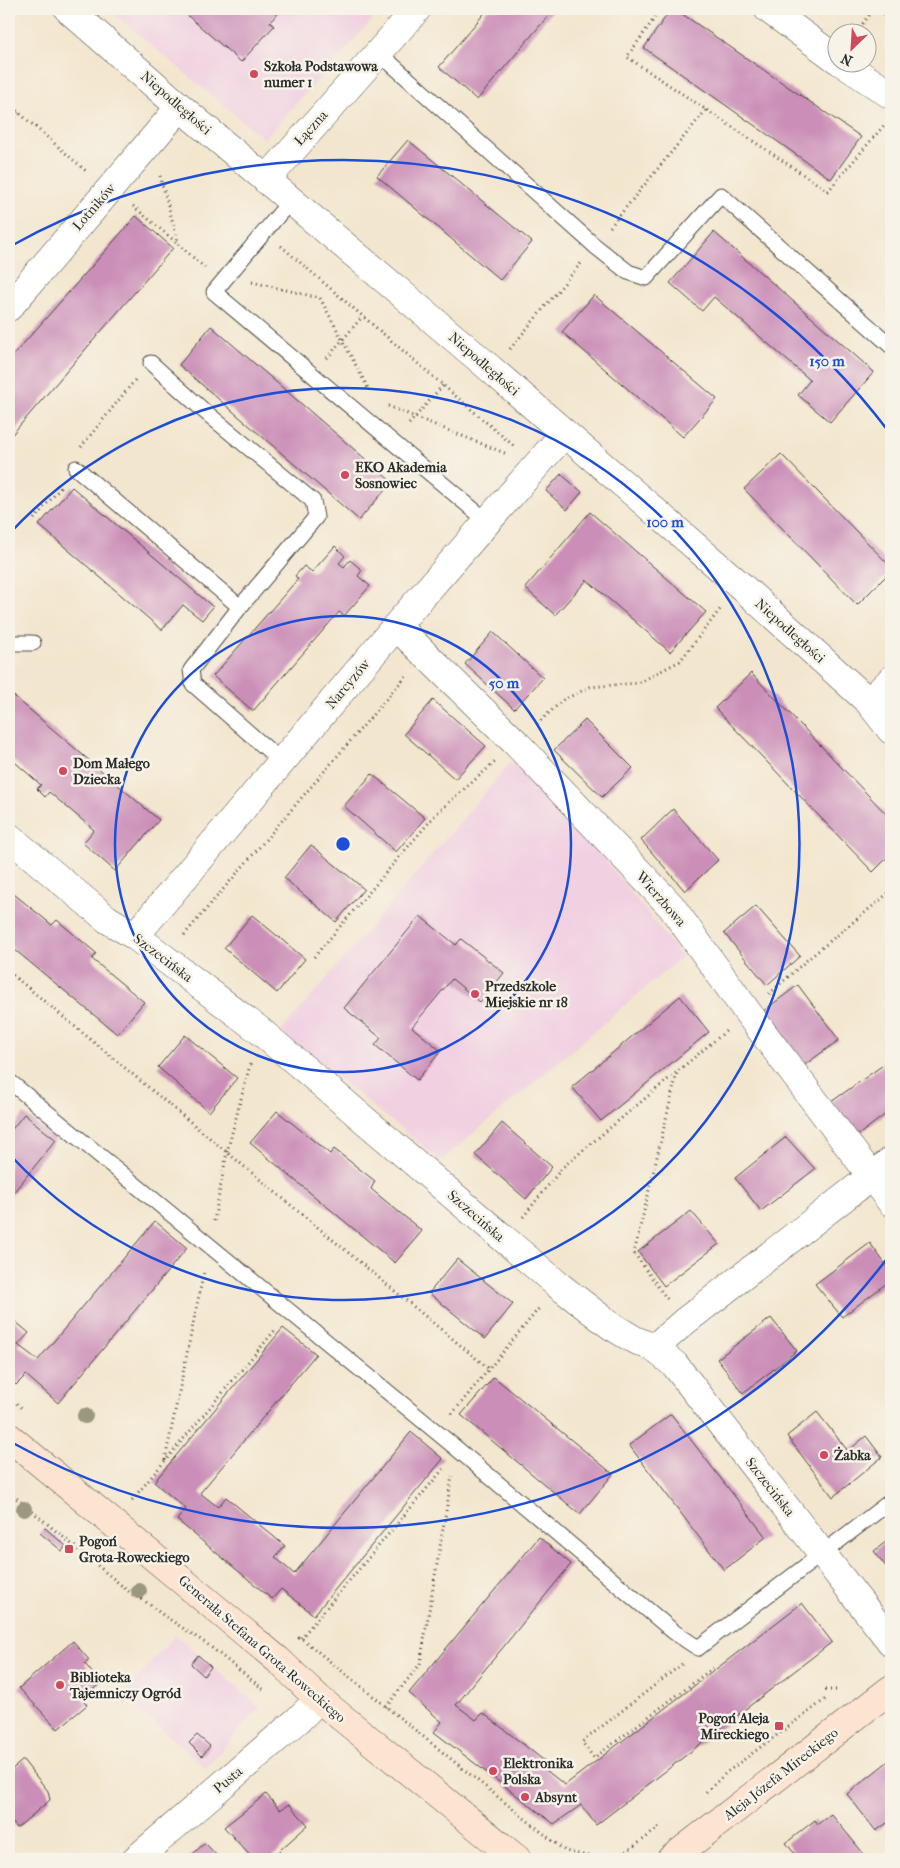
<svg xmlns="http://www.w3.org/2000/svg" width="900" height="1868" font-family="'IM FELL French Canon',serif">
	<rect width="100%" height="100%" fill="#f7f3e8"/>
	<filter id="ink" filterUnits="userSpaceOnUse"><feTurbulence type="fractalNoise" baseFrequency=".02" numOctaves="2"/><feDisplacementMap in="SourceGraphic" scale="10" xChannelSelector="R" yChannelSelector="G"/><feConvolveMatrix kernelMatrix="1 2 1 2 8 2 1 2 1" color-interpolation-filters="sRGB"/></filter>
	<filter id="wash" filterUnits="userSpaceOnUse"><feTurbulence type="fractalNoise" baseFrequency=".0096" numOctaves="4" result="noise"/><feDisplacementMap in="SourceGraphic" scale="20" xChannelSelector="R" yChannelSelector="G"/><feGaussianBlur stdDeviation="1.12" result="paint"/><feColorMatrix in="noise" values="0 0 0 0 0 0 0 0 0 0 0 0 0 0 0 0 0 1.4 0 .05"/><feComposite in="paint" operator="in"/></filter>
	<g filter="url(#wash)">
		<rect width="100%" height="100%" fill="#f3e6ce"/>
		<path fill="#f1d0e2" d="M108,9H382L264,139Z
			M511,762L600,853L682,957L441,1161L281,1032Z
			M175,1635L260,1707L206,1768L123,1695Z"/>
		<g id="blocks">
			<path fill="#cb8eb8" d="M180,9H282L270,22L274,26L241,62Z
				M488,9H554L477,100L439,67Z
				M671,9H675L861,137L831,179L644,48Z
				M885,9H891V20L882,13Z
				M408,140L532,242L500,280L377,176Z
				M136,216L173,248L9,438V360Z
				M714,232L874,372L830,422L798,395L810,380L714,297L702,311L670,283Z
				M594,295L717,399L683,437L562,332Z
				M211,326L392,482L359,520L179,365Z
				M781,454L891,567V571L857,605L744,489Z
				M561,474L582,492L567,510L546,491Z
				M72,487L213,607L202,620L183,605L162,630L39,525Z
				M590,512L706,612L670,652L587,580L555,615L525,588Z
				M335,546L345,556L339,563L344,567L350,560L362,570L358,576L370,586L344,616L339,612L253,711L213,676L298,579L295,576L304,566L312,572Z
				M493,632L543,678L514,709L465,664Z
				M751,673L891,819V854L873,872L715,708Z
				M9,692L159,820L115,871L83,843L94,830L49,792L45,797L37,789L41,785L9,757Z
				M433,700L486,746L455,779L404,734Z
				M585,720L633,768L602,797L554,750Z
				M372,774L425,818L396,852L344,806Z
				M673,809L718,860L685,891L641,840Z
				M311,845L364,889L336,922L284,878Z
				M9,890L52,925L57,920L96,953L92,959L144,1002L117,1034L9,945Z
				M756,906L800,956L767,985L724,933Z
				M252,915L305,959L277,993L224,948Z
				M420,916L456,945L461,939L504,973L480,1002L452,979L412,1027L441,1051L417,1080L375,1045L381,1038L344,1008Z
				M798,985L839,1040L803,1066L762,1012Z
				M680,996L709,1032L601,1121L572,1087Z
				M185,1035L237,1078L209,1112L158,1067Z
				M886,1063L891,1071V1110L857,1136L831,1102Z
				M277,1111L330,1154L334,1149L375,1181L371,1189L422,1231L395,1263L250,1143Z
				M24,1114L56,1140L9,1198V1133Z
				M502,1123L552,1167L526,1199L475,1155Z
				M786,1137L815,1169L761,1211L735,1178Z
				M691,1211L719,1244L664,1286L638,1252Z
				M155,1221L187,1248L58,1403L26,1375L16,1385L9,1379V1316L29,1333L18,1345L38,1360Z
				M870,1243L891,1272V1280L842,1317L815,1284Z
				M457,1259L513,1304L485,1339L429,1293Z
				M771,1318L797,1351L743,1393L717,1359Z
				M283,1328L316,1354L200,1493L218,1507L226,1497L285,1546L275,1557L294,1574L411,1432L443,1459L314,1615L281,1589L272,1599L177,1520L186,1509L154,1482Z
				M494,1377L613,1474L580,1514L461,1415Z
				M817,1412L848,1451L866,1436L882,1457L833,1497L787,1436Z
				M671,1414L766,1537L724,1570L629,1445Z
				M45,1528L66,1546L62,1551L40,1533Z
				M539,1537L571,1564L456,1705L476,1720L483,1713L551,1766L547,1771L565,1785L802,1603L832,1642L596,1825L581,1805L554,1824L434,1732L442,1722L409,1693Z
				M891,1538V1573L874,1551Z
				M73,1641L89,1660L85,1664L101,1683L82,1698L87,1705L58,1729L19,1688Z
				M198,1655L211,1667L204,1676L191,1664Z
				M197,1735L210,1746L202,1756L189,1743Z
				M891,1759V1829L887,1823L876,1831L847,1794Z
				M23,1760L48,1791L50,1800L17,1828L9,1819V1772Z
				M266,1794L280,1810L289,1804L308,1825L270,1859H253L224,1827Z
				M831,1814L868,1859H799L786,1843L815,1820L818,1824Z
				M205,1843L220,1859H187Z"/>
		</g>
	</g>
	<g filter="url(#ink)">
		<use href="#blocks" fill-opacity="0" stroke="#494743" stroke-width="1"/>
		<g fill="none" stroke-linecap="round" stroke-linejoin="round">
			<defs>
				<path id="lane" d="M378,52L595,246L628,272L646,278L721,195L891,346
					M291,200L214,292L488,522
					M151,363L203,410L313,501L316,517L240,607L191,670L193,684L282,762
					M76,468L240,607
					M9,643H33
					M9,1081L456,1448L674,1632L698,1648L891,1501"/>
				<path id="street" d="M68,9L180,107L478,358L741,586L869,702L891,730
					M768,9L838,60
					M841,62L891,95
					M266,180L417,9
					M9,307L180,107
					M396,626L516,743L671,906L748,1013L891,1202
					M869,702L891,680
					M9,837L107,919L135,936L259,1030L558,1285L610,1325L633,1339L654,1348L675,1365L891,1642
					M135,936L396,626L564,434
					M654,1348L684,1322L891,1161
					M136,1859L298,1720L319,1699"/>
				<path id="secondary" d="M9,1437L278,1660L319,1699L517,1859
					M671,1859L891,1689"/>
			</defs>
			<use href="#lane" stroke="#494743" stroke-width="17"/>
			<use href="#street" stroke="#494743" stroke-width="29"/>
			<use href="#secondary" stroke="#494743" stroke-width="29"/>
			<path stroke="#494743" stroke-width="3" stroke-dasharray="1 4" stroke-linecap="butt" d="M661,9L627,57L828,191L886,123
				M857,32L873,9
				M9,104L86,171
				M9,125L19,113
				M160,176L179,245L205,268
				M133,206L178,244
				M610,227L706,110
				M281,246L515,447
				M252,282L320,298L369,390
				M510,349L581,263
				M327,358L362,317
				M388,406L507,454
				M409,424L443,385
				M81,447L135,380
				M34,519L62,486
				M537,724L563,700L590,687L638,683L680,661L722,607
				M184,935L406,676
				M314,957L436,814L495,762
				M9,972L489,1369
				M769,994L807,960L891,891
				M523,1217L563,1167L726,1031
				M214,1221L227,1152L251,1061
				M667,1299L634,1253L677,1073
				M9,1397L24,1410
				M452,1414L540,1307
				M165,1460L204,1271
				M9,1492L133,1595L142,1600
				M132,1500L276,1329
				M142,1599L163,1615L207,1644L264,1690
				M298,1637L301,1638L565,1851C579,1854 596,1859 611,1857C626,1855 649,1835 661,1826
				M301,1638L445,1467
				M682,1664L582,1742L594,1758L713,1668
				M825,1690H838
				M386,1707L420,1664L452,1476
				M706,1792L727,1772L827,1698"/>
			<use href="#lane" stroke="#fff" stroke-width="15"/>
			<use href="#street" stroke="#fff" stroke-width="28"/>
			<use href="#secondary" stroke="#fde4d0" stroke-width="28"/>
		</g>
		<g fill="#9a997f">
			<circle cx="85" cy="1416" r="8"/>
			<circle cx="24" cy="1509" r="8"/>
			<circle cx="139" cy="1591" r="8"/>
		</g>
	</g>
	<g fill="none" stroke="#1d4ed8" stroke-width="2.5">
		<circle cx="343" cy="844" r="228"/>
		<path d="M10 533A456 456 0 1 1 10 1155"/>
		<path d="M889 1256A684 684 0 0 1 11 1442M11 246A684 684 0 0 1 889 432"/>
	</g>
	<g fill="#d1495b" stroke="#f7f3e8" stroke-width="2">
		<circle cx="254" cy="74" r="5"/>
		<circle cx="345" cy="475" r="5"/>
		<circle cx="63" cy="771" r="5"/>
		<circle cx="475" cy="994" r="5"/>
		<circle cx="824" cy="1455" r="5"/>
		<rect x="64" y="1544" width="10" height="10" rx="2.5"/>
		<circle cx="60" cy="1685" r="5"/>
		<rect x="774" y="1721" width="10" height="10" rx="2.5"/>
		<circle cx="493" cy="1771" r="5"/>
		<circle cx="525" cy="1797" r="5"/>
	</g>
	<g text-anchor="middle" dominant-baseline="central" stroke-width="5" stroke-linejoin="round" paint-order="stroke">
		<g font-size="14" font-weight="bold" fill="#2b2b2b" stroke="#f7f3e8" text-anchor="start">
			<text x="264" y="66">Szkoła Podstawowa<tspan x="264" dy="16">numer 1</tspan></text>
			<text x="355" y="467">EKO Akademia<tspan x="355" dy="16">Sosnowiec</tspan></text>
			<text x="73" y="763">Dom Małego<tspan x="73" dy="16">Dziecka</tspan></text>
			<text x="485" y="986">Przedszkole<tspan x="485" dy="16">Miejskie nr 18</tspan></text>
			<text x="834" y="1455">Żabka</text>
			<text x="79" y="1541">Pogoń<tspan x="79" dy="16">Grota-Roweckiego</tspan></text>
			<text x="70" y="1677">Biblioteka<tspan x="70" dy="16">Tajemniczy Ogród</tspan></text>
			<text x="769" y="1718" text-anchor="end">Pogoń Aleja<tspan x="769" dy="16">Mireckiego</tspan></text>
			<text x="503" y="1763">Elektronika<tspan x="503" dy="16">Polska</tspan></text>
			<text x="535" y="1797">Absynt</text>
		</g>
		<g font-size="14" fill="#2b2b2b" stroke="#f7f3e8">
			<text transform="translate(176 103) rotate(41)">Niepodległości</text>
			<text transform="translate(311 128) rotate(-48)">Łączna</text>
			<text transform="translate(94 207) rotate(-49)">Lotników</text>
			<text transform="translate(484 364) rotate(41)">Niepodległości</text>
			<text transform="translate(790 631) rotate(42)">Niepodległości</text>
			<text transform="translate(348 684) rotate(-50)">Narcyzów</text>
			<text transform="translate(661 899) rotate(49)">Wierzbowa</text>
			<text transform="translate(163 958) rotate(37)">Szczecińska</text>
			<text transform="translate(476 1216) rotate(41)">Szczecińska</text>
			<text transform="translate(770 1487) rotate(52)">Szczecińska</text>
			<text transform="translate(262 1649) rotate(41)">Generała Stefana Grota-Roweckiego</text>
			<text transform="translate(781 1774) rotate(-38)">Aleja Józefa Mireckiego</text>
			<text transform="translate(228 1780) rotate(-40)">Pusta</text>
		</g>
	</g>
	<circle cx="343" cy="844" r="8" fill="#1d4ed8" stroke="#f7f3e8" stroke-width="2.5"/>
	<g font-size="15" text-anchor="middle" font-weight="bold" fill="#1d4ed8" stroke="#f7f3e8" stroke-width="5" stroke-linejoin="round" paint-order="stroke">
		<text x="827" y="366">150 m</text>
		<text x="665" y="527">100 m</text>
		<text x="504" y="688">50 m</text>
	</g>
	<rect width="900" height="1868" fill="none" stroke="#f7f3e8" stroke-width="30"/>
	<g transform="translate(852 48) rotate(205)"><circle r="24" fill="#f7f3e8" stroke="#a5a39c"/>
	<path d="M0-4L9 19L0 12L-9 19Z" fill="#d1495b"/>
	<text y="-8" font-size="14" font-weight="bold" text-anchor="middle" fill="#2b2b2b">N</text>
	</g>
</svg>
